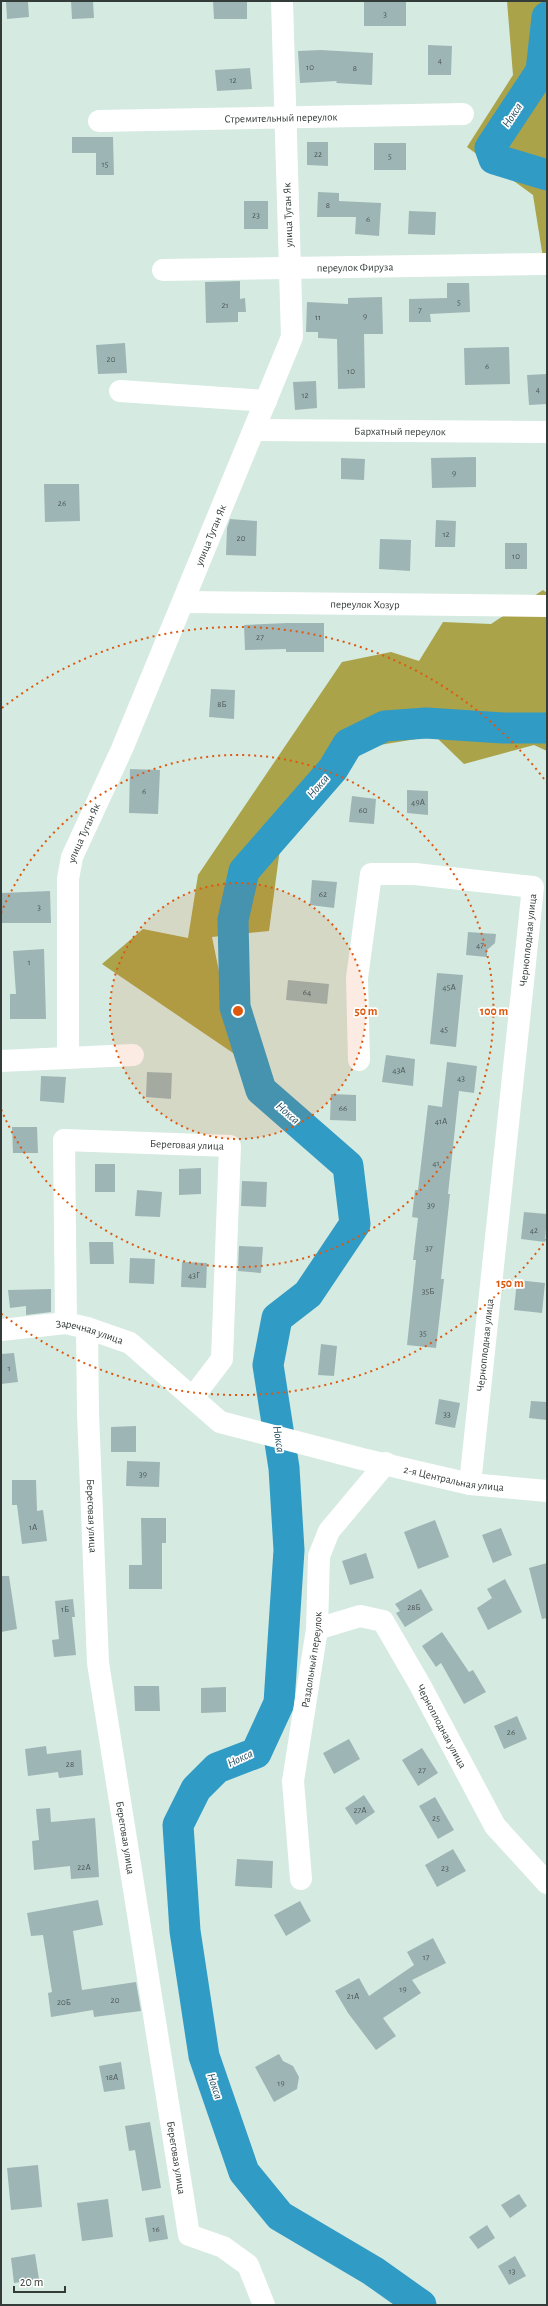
<svg xmlns="http://www.w3.org/2000/svg" width="548" height="2306" font-family="'Alegreya Sans',sans-serif">
	<rect width="100%" height="100%" fill="#d5eae0"/>
	<path fill="#aaa349" d="M507,1H547V283L533,195L467,147L513,75Z
		M543,590L547,593V751L534,745L464,764L435,736L367,747L281,841L269,931L212,937L236,1055L102,964L143,929L188,938L198,875L342,662L391,652L419,661L443,622L491,624Z"/>
	<g fill="none" stroke-linecap="round" stroke-linejoin="round">
		<path stroke="#309bc5" stroke-width="31" d="M547,17L541,71L490,148L494,159L547,175
			M421,2305L373,2271L280,2216L244,2172L204,2056L185,1931L178,1825L196,1789L217,1768L256,1753L279,1703L289,1550L284,1468L268,1365L277,1318L308,1294L355,1224L348,1166L261,1090L235,1007L233,920L244,871L333,769L348,744L385,726L426,723L503,728H547"/>
	</g>
	<path fill="#9eb5b6" d="M6,1H28L29,17L7,19Z
		M71,1H93L94,18L72,19Z
		M213,1H247V19H214Z
		M364,1H406V26H364Z
		M428,45L452,46L451,75H428Z
		M321,50L373,53L372,85L336,83L337,81L300,83L298,51Z
		M250,68L252,89L217,91L215,70Z
		M72,137H113L114,175H96V153H72Z
		M307,142H328V166L307,165Z
		M374,143H406V170H374Z
		M318,192L339,193V201L381,203L379,236L355,234L356,217H317Z
		M244,201H268V229H244Z
		M409,211L436,212L435,235L408,234Z
		M240,281V299L245,298L246,312H238V322L206,323L205,282Z
		M447,283H469L470,312L430,314L431,322H409V299L447,298Z
		M382,297L383,334H364L365,388L338,389L337,339L318,338V332H306L307,302L348,304V298Z
		M125,343L127,373L98,374L96,345Z
		M509,347L510,384L465,385L464,348Z
		M547,374V404L529,405L527,375Z
		M316,381L317,408L295,410L293,382Z
		M476,457V487L432,488L431,458Z
		M341,458L365,459L364,480L341,479Z
		M44,484H79L80,521L45,522Z
		M230,519L257,521L256,556L226,555L227,528Z
		M436,520L456,521L455,547H435Z
		M380,539L411,540L410,571L379,569Z
		M505,543H527V569H505Z
		M286,623H324V652H286V649L245,650L244,625Z
		M211,689L235,690L234,719L209,717Z
		M130,769L160,770L158,814L129,813Z
		M407,790L428,791V815L407,813Z
		M352,796L376,799L374,824L349,822Z
		M312,880L337,882L334,908L310,905Z
		M50,891L51,923H1V893Z
		M468,932L496,934L495,943L487,950V957L466,955Z
		M44,949L46,1019H10V994H16L13,951Z
		M437,973L463,975L456,1047L430,1044Z
		M288,980L329,984L327,1004L286,1000Z
		M386,1055L415,1059L413,1086L382,1082Z
		M447,1062L477,1066L474,1093L459,1091L448,1194H450L441,1279H444L436,1348L407,1345L416,1260H413L418,1218L412,1217L415,1190H418L428,1105L442,1107Z
		M147,1072L172,1073L171,1099L146,1097Z
		M41,1076L66,1077L64,1103L40,1101Z
		M331,1094L356,1095V1121L330,1120Z
		M12,1127H37L38,1153H13Z
		M95,1164H115V1192H95Z
		M201,1168V1194L179,1195V1169Z
		M242,1181L267,1182L266,1207L241,1206Z
		M137,1190L162,1192L160,1217L135,1216Z
		M524,1212L547,1214L545,1242L521,1239Z
		M89,1242H113L114,1264H90Z
		M239,1246L263,1247L261,1273L238,1271Z
		M130,1258L155,1259L154,1284L129,1283Z
		M182,1262L207,1263L206,1288L181,1287Z
		M517,1280L545,1283L542,1313L514,1310Z
		M51,1289V1312L26,1315V1306L10,1308L8,1290Z
		M321,1344L337,1346L334,1376L318,1375Z
		M14,1353L18,1382L1,1384V1354Z
		M439,1399L460,1403L455,1428L435,1424Z
		M531,1401L547,1402V1420L529,1418Z
		M136,1426V1452H111V1427Z
		M127,1461L160,1462L159,1487L126,1486Z
		M12,1480H36L37,1511L43,1510L47,1541L22,1544L17,1505H12Z
		M141,1518H166V1543H162V1589H129V1565H142Z
		M435,1520L449,1557L418,1569L404,1532Z
		M501,1528L512,1555L493,1563L482,1535Z
		M366,1553L374,1578L350,1585L342,1561Z
		M547,1563V1618L542,1619L529,1568Z
		M1,1576H9L17,1629L1,1632Z
		M505,1579L522,1612L488,1630L477,1608L492,1598L487,1589Z
		M421,1589L433,1610L405,1627L396,1613L400,1611L395,1604Z
		M73,1599L75,1617H72L76,1655L54,1657L52,1640L59,1639L55,1601Z
		M442,1632L469,1672L473,1670L486,1692L464,1704L441,1663L436,1667L422,1646Z
		M134,1686H159L160,1711H135Z
		M226,1687V1712L201,1713V1688Z
		M517,1716L527,1739L504,1749L494,1726Z
		M349,1739L360,1759L334,1774L323,1753Z
		M46,1746L47,1754L81,1750L83,1775L59,1778L58,1772L28,1776L25,1749Z
		M422,1748L438,1773L418,1786L402,1760Z
		M364,1795L375,1812L356,1825L345,1808Z
		M435,1797L454,1830L438,1839L419,1806Z
		M50,1808L51,1822L95,1818L99,1877L71,1879L70,1866L34,1870L32,1841L39,1840L36,1809Z
		M453,1849L466,1871L437,1887L425,1865Z
		M237,1859L273,1861L272,1888L235,1886Z
		M98,1900L103,1925L73,1931L82,1990L136,1982L141,2011L94,2017L93,2010L51,2017L48,1993L52,1992L43,1935L31,1936L27,1913Z
		M300,1901L311,1921L286,1936L274,1915Z
		M433,1938L446,1963L412,1980L421,1993L383,2018L396,2036L376,2050L348,2013L335,1991L359,1978L369,1996L414,1965L407,1952Z
		M279,2054L283,2061L293,2066L299,2077L297,2089L274,2102L255,2067Z
		M121,2062L125,2089L104,2092L99,2066Z
		M150,2122L161,2188L142,2191L135,2150L129,2151L125,2126Z
		M38,2165L42,2207L11,2210L7,2168Z
		M519,2194L527,2206L510,2218L501,2205Z
		M108,2199L113,2237L82,2241L77,2203Z
		M164,2215L168,2239L149,2242L145,2218Z
		M487,2225L495,2238L478,2249L469,2237Z
		M35,2254L39,2279L14,2283L11,2258Z
		M515,2256L526,2276L509,2285L498,2266Z"/>
	<g fill="none" stroke-linecap="round" stroke-linejoin="round">
		<g stroke="#fff" stroke-width="22">
			<path id="s1" d="M99,121L463,114"/>
			<path id="s2" d="M163,270L547,264"/>
			<path d="M120,391L266,401"/>
			<path id="s3" d="M254,430L547,432"/>
			<path id="s4" d="M183,602L547,606"/>
			<path id="s5" d="M68,1057V879L72,857L122,749L292,337L282,1"/>
			<path d="M359,1060L357,978L371,874H415L533,887L470,1484"/>
			<path d="M1,1061L133,1055"/>
			<path id="s6" d="M66,1323L64,1140L230,1146L222,1359L193,1397"/>
			<path id="s7" d="M87,1328L88,1413L98,1663L189,2235L223,2247L248,2265L264,2305"/>
			<path id="s8" d="M1,1330L66,1323L87,1328L130,1343L220,1422L362,1459L470,1484L547,1491"/>
			<path id="s9" d="M317,1629L360,1616L383,1621L420,1685L495,1826L547,1883"/>
			<path id="s10" d="M301,1879L293,1781L317,1629L319,1556L329,1531L386,1463"/>
		</g>
	</g>
	<circle cx="238" cy="1011" r="128" fill="#df580e" fill-opacity=".12"/>
	<g fill="none" stroke="#df580e" stroke-width="2" stroke-dasharray="2 4">
		<circle cx="238" cy="1011" r="128"/>
		<path d="M1 913A256 256 0 1 1 1 1109"/>
		<path d="M547 1239A384 384 0 0 1 2 1314M2 708A384 384 0 0 1 547 783"/>
	</g>
	<g text-anchor="middle" dominant-baseline="central" stroke-width="3.5" stroke-linejoin="round" paint-order="stroke">
		<g font-size="9" fill="#4e5a58">
			<text x="385" y="14">3</text>
			<text x="440" y="60">4</text>
			<text x="310" y="67">10</text>
			<text x="355" y="68">8</text>
			<text x="233" y="80">12</text>
			<text x="318" y="154">22</text>
			<text x="390" y="156">5</text>
			<text x="105" y="164">15</text>
			<text x="328" y="205">8</text>
			<text x="256" y="215">23</text>
			<text x="368" y="219">6</text>
			<text x="459" y="302">5</text>
			<text x="225" y="305">21</text>
			<text x="420" y="310">7</text>
			<text x="365" y="316">9</text>
			<text x="318" y="317">11</text>
			<text x="111" y="359">20</text>
			<text x="487" y="366">6</text>
			<text x="351" y="371">10</text>
			<text x="538" y="389">4</text>
			<text x="305" y="395">12</text>
			<text x="454" y="473">9</text>
			<text x="62" y="503">26</text>
			<text x="446" y="534">12</text>
			<text x="241" y="538">20</text>
			<text x="516" y="556">10</text>
			<text x="260" y="637">27</text>
			<text x="222" y="704">8Б</text>
			<text x="144" y="791">6</text>
			<text x="418" y="802">49A</text>
			<text x="363" y="810">60</text>
			<text x="323" y="894">62</text>
			<text x="39" y="907">3</text>
			<text x="480" y="945">47</text>
			<text x="29" y="962">1</text>
			<text x="449" y="987">45А</text>
			<text x="307" y="992">64</text>
			<text x="444" y="1029">45</text>
			<text x="399" y="1070">43А</text>
			<text x="461" y="1078">43</text>
			<text x="343" y="1108">66</text>
			<text x="441" y="1121">41А</text>
			<text x="436" y="1163">41</text>
			<text x="431" y="1205">39</text>
			<text x="534" y="1230">42</text>
			<text x="429" y="1248">37</text>
			<text x="194" y="1275">43Г</text>
			<text x="428" y="1291">35Б</text>
			<text x="423" y="1333">35</text>
			<text x="9" y="1368">1</text>
			<text x="447" y="1414">33</text>
			<text x="143" y="1474">39</text>
			<text x="33" y="1527">1А</text>
			<text x="414" y="1607">28Б</text>
			<text x="65" y="1609">1Б</text>
			<text x="511" y="1732">26</text>
			<text x="70" y="1764">28</text>
			<text x="422" y="1770">27</text>
			<text x="360" y="1810">27А</text>
			<text x="436" y="1818">25</text>
			<text x="84" y="1867">22А</text>
			<text x="445" y="1868">23</text>
			<text x="426" y="1957">17</text>
			<text x="403" y="1989">19</text>
			<text x="353" y="1996">21А</text>
			<text x="115" y="2000">20</text>
			<text x="64" y="2002">20Б</text>
			<text x="112" y="2077">18А</text>
			<text x="281" y="2083">19</text>
			<text x="156" y="2229">16</text>
			<text x="512" y="2271">13</text>
		</g>
		<g font-size="11" fill="#333c38" stroke="#fff">
			<text stroke="none"><textPath href="#s1" startOffset="182">Стремительный переулок</textPath></text>
			<text transform="translate(288 215) rotate(-92)">улица Туган Як</text>
			<text stroke="none"><textPath href="#s2" startOffset="192">переулок Фируза</textPath></text>
			<text stroke="none"><textPath href="#s3" startOffset="146">Бархатный переулок</textPath></text>
			<text stroke="none"><textPath href="#s5" startOffset="551">улица Туган Як</textPath></text>
			<text stroke="none"><textPath href="#s4" startOffset="182">переулок Хозур</textPath></text>
			<text stroke="none"><textPath href="#s5" startOffset="227">улица Туган Як</textPath></text>
			<text transform="translate(528 940) rotate(-84)">Черноплодная улица</text>
			<text stroke="none"><textPath href="#s6" startOffset="306">Береговая улица</textPath></text>
			<text stroke="none"><textPath href="#s8" startOffset="90">Заречная улица</textPath></text>
			<text transform="translate(485 1345) rotate(-84)">Черноплодная улица</text>
			<text stroke="none"><textPath href="#s8" startOffset="493">2-я Центральная улица</textPath></text>
			<text stroke="none"><textPath href="#s7" startOffset="188">Береговая улица</textPath></text>
			<text stroke="none"><textPath href="#s10" startOffset="221">Раздольный переулок</textPath></text>
			<text stroke="none"><textPath href="#s9" startOffset="189">Черноплодная улица</textPath></text>
			<text stroke="none"><textPath href="#s7" startOffset="512">Береговая улица</textPath></text>
			<text stroke="none"><textPath href="#s7" startOffset="836">Береговая улица</textPath></text>
		</g>
		<g font-size="12" font-style="italic" fill="#204b5e" stroke="#fff">
			<text transform="translate(512 115) rotate(-56)">Нокса</text>
			<text transform="translate(318 786) rotate(-49)">Нокса</text>
			<text transform="translate(288 1113) rotate(41)">Нокса</text>
			<text transform="translate(279 1439) rotate(81)">Нокса</text>
			<text transform="translate(240 1758) rotate(-25)">Нокса</text>
			<text transform="translate(215 2086) rotate(71)">Нокса</text>
		</g>
	</g>
	<circle cx="238" cy="1011" r="6" fill="#df580e" stroke="#fff" stroke-width="2"/>
	<g font-size="12" text-anchor="middle" font-weight="bold" fill="#df580e" stroke="#fff" stroke-width="3.5" stroke-linejoin="round" paint-order="stroke">
		<text x="366" y="1015">50 m</text>
		<text x="494" y="1015">100 m</text>
		<text x="510" y="1287">150 m</text>
	</g>
	<rect width="548" height="2306" fill="none" stroke="#333c38" stroke-width="4"/>
	<path d="M14 2286v6h51v-6" fill="none" stroke="#333c38" stroke-width="2"/>
	<text x="20" y="2286" font-size="12" fill="#333c38" stroke="#ffffff" stroke-width="3" paint-order="stroke">20 m</text>
</svg>
